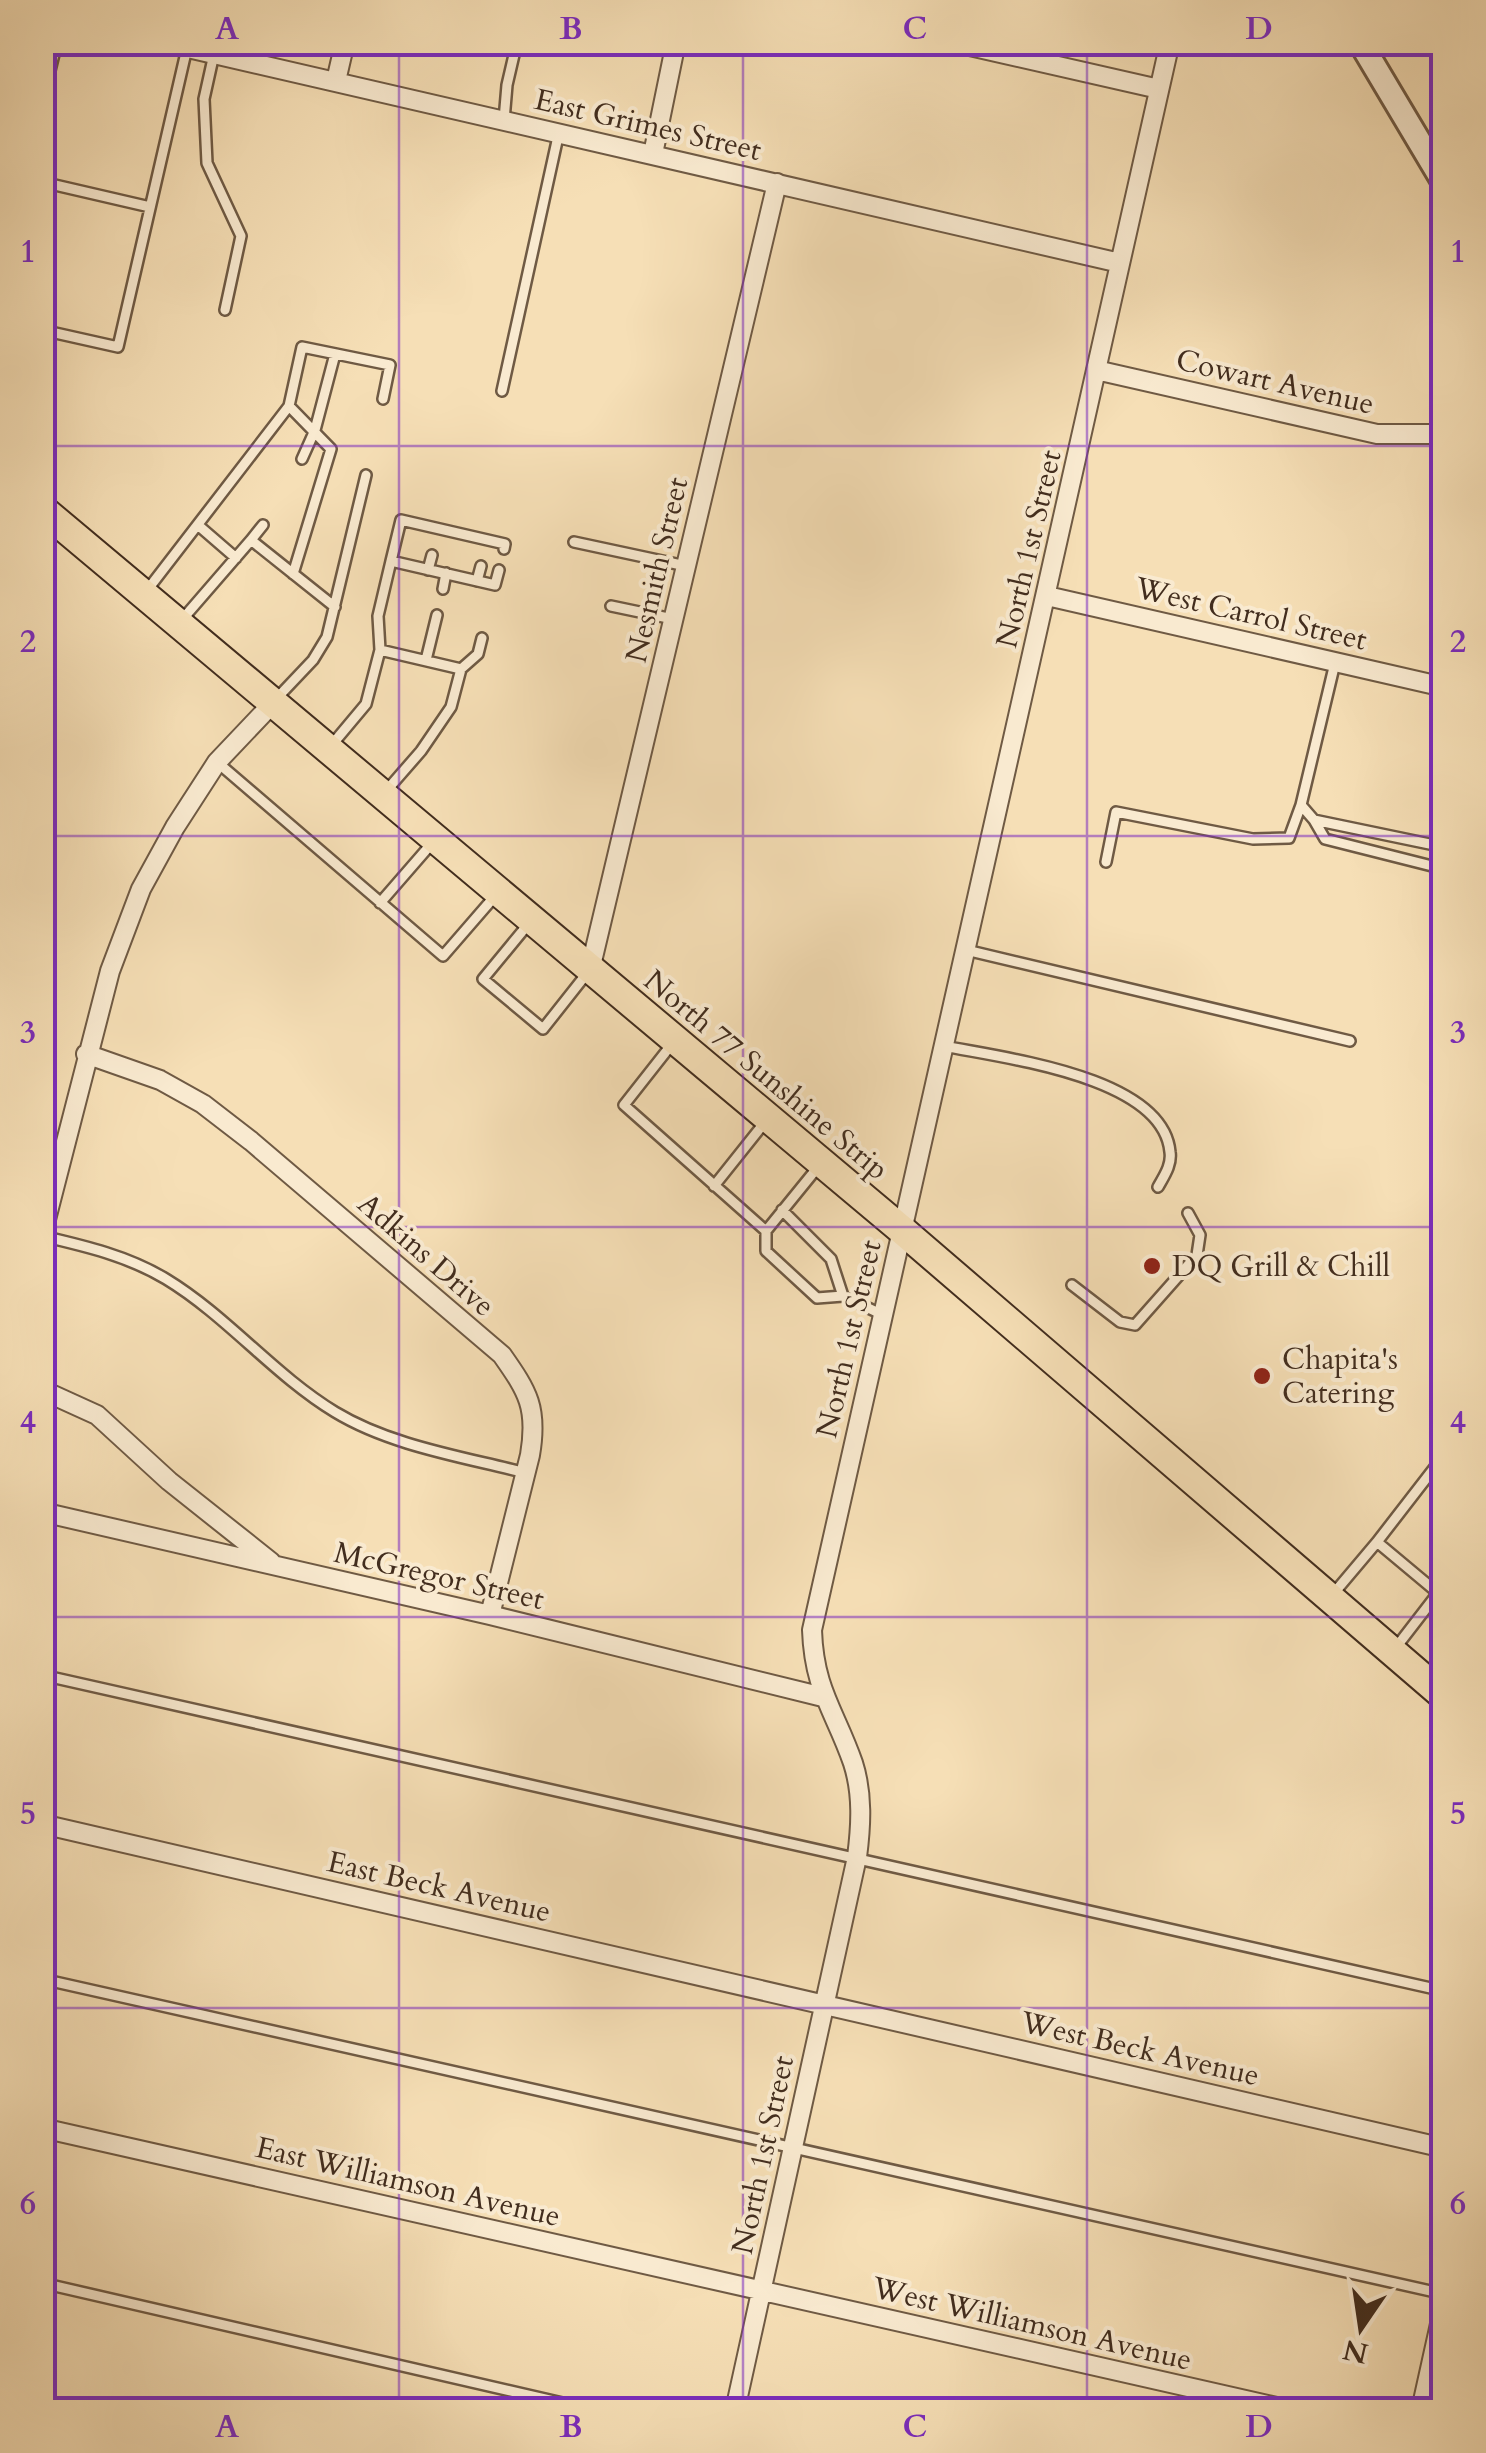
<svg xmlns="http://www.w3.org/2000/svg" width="1486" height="2453" font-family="Cardo,serif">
	<rect width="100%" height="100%" fill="#f6dfb6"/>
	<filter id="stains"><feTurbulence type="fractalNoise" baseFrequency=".002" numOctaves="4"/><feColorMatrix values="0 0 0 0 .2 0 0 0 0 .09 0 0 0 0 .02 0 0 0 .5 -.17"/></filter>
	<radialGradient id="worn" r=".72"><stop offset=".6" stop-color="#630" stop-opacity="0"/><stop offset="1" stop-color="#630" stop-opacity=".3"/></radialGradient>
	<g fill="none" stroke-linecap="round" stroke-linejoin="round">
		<defs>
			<path id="service" d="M214,54L204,99L207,163L241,236L225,310
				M42,103L57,42
				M504,120L507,85L517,42
				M42,182L150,207
				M42,330L118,347L187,48
				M502,391L559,132
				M289,406L331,449L293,574
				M302,459L315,430L335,354
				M199,526L236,558
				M251,540L263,525
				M574,542L686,566
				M391,561L401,520L505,544L504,549
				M428,570L432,555
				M477,581L481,566
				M443,589L446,573
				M145,593L289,406L302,347L390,365L383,399
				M611,606L673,619
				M180,622L251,540L335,607
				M380,650L378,616L391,561L495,585L499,570
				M426,660L437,615
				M461,669L478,654L482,638
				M277,698L313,660L327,637L366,475
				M330,747L366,704L380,650L461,669L451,707L421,751L387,790
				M217,762L443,956L495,896
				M1301,805L1314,820L1444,847
				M1314,820L1325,839L1432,866
				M1106,862L1116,812L1253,839L1289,838L1301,805L1335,663
				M380,903L433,842
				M530,922L483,979L543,1029L588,972
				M966,950L1350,1041
				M672,1044L624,1105L766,1231
				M944,1046C1002,1058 1163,1076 1170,1152C1172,1165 1164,1176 1158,1187
				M818,1167L766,1231V1251L817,1298L843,1296L883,1315
				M714,1186L765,1122
				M782,1210L831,1259L843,1296
				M42,1236C85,1246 128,1256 166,1279C227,1316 274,1375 335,1412C391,1446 464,1457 526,1473
				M1072,1285L1120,1322L1135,1325L1197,1255L1200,1235L1188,1213
				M1334,1593L1377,1542
				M1394,1650L1438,1593L1377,1542L1442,1458
				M42,1675L1444,1991
				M42,1979L1444,2294
				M42,2283L593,2410"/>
			<path id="minor" d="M162,42L1120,263
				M952,42L1159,89
				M336,81L345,42
				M653,154L676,42
				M1096,370L1377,434H1444
				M1047,596L1444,687
				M590,970L777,183
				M86,1054L160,1080L203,1104L251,1141L502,1355C528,1392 538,1408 530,1455L490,1615
				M42,1235L110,971L141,889L175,827L217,762L272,704
				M42,1390L97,1415L169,1481L271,1562
				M42,1512L490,1615L823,1697
				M42,1824L1444,2148
				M42,2128L1290,2410
				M735,2410L857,1857C861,1826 863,1794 853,1763C835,1711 814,1690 812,1630L1170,42
				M1421,2410L1444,2306"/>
			<path id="tertiary" d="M1360,42L1444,183"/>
			<path id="primary" d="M42,509L902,1230L1444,1696"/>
		</defs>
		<use href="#service" stroke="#6f5a44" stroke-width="14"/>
		<use href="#minor" stroke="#6f5a44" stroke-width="22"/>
		<use href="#tertiary" stroke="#6f5a44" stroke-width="28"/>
		<use href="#primary" stroke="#422d1e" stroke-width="32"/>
		<use href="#service" stroke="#f9ead0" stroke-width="9"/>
		<use href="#minor" stroke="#f9ead0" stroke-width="18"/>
		<use href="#tertiary" stroke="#f9ead0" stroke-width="22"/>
		<use href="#primary" stroke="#f6dfb6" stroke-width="28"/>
	</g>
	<path fill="none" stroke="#7b2cbf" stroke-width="2.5" stroke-opacity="0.55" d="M399,42V2410M743,42V2410M1087,42V2410M42,446H1444M42,836H1444M42,1227H1444M42,1617H1444M42,2008H1444"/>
	<g fill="#8f2418" stroke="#f9ead0" stroke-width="4">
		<circle cx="1152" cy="1266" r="10"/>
		<circle cx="1262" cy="1376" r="10"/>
	</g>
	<g text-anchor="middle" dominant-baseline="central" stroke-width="8" stroke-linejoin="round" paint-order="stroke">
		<g font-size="30" fill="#422d1e" stroke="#f9ead0">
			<text transform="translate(648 125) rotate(13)">East Grimes Street</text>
			<text transform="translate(1275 382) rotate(13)">Cowart Avenue</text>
			<text transform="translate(1029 549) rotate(-77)">North 1st Street</text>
			<text transform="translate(657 570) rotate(-77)">Nesmith Street</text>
			<text transform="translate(1251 614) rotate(13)">West Carrol Street</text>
			<text transform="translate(766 1075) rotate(40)">North 77 Sunshine Strip</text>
			<text transform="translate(426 1255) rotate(41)">Adkins Drive</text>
			<text transform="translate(849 1339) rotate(-77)">North 1st Street</text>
			<text transform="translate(439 1576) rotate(13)">McGregor Street</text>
			<text transform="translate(439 1887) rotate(13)">East Beck Avenue</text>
			<text transform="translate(1140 2049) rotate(13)">West Beck Avenue</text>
			<text transform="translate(763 2155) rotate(-78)">North 1st Street</text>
			<text transform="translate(408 2182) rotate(13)">East Williamson Avenue</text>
			<text transform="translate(1032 2324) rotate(13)">West Williamson Avenue</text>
		</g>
		<g font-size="30" fill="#422d1e" stroke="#f9ead0" text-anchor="start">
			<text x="1172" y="1266">DQ Grill &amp; Chill</text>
			<text x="1282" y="1359">Chapita's<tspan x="1282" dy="34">Catering</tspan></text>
		</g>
	</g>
	<rect width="1486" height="2453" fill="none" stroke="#f6dfb6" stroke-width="110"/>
	<g transform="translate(1361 2328) rotate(193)" stroke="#f9ead0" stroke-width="8" paint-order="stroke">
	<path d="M0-8L18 38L0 25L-18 38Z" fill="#422d1e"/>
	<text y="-15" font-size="28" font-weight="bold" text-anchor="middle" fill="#422d1e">N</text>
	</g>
	<rect x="55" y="55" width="1376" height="2343" fill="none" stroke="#7b2cbf" stroke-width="4"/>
	<g font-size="32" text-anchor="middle" font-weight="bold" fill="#7b2cbf">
		<text x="227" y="39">A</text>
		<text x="571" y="39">B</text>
		<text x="915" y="39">C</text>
		<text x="1259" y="39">D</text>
		<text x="28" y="262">1</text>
		<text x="1458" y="262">1</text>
		<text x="28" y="652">2</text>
		<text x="1458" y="652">2</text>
		<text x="28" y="1043">3</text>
		<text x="1458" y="1043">3</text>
		<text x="28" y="1433">4</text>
		<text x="1458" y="1433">4</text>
		<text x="28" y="1824">5</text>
		<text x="1458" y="1824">5</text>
		<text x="28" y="2214">6</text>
		<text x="1458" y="2214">6</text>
		<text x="227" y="2437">A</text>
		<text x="571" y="2437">B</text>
		<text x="915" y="2437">C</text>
		<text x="1259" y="2437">D</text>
	</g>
	<rect width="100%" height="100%" filter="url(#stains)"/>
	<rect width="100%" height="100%" fill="url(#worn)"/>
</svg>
